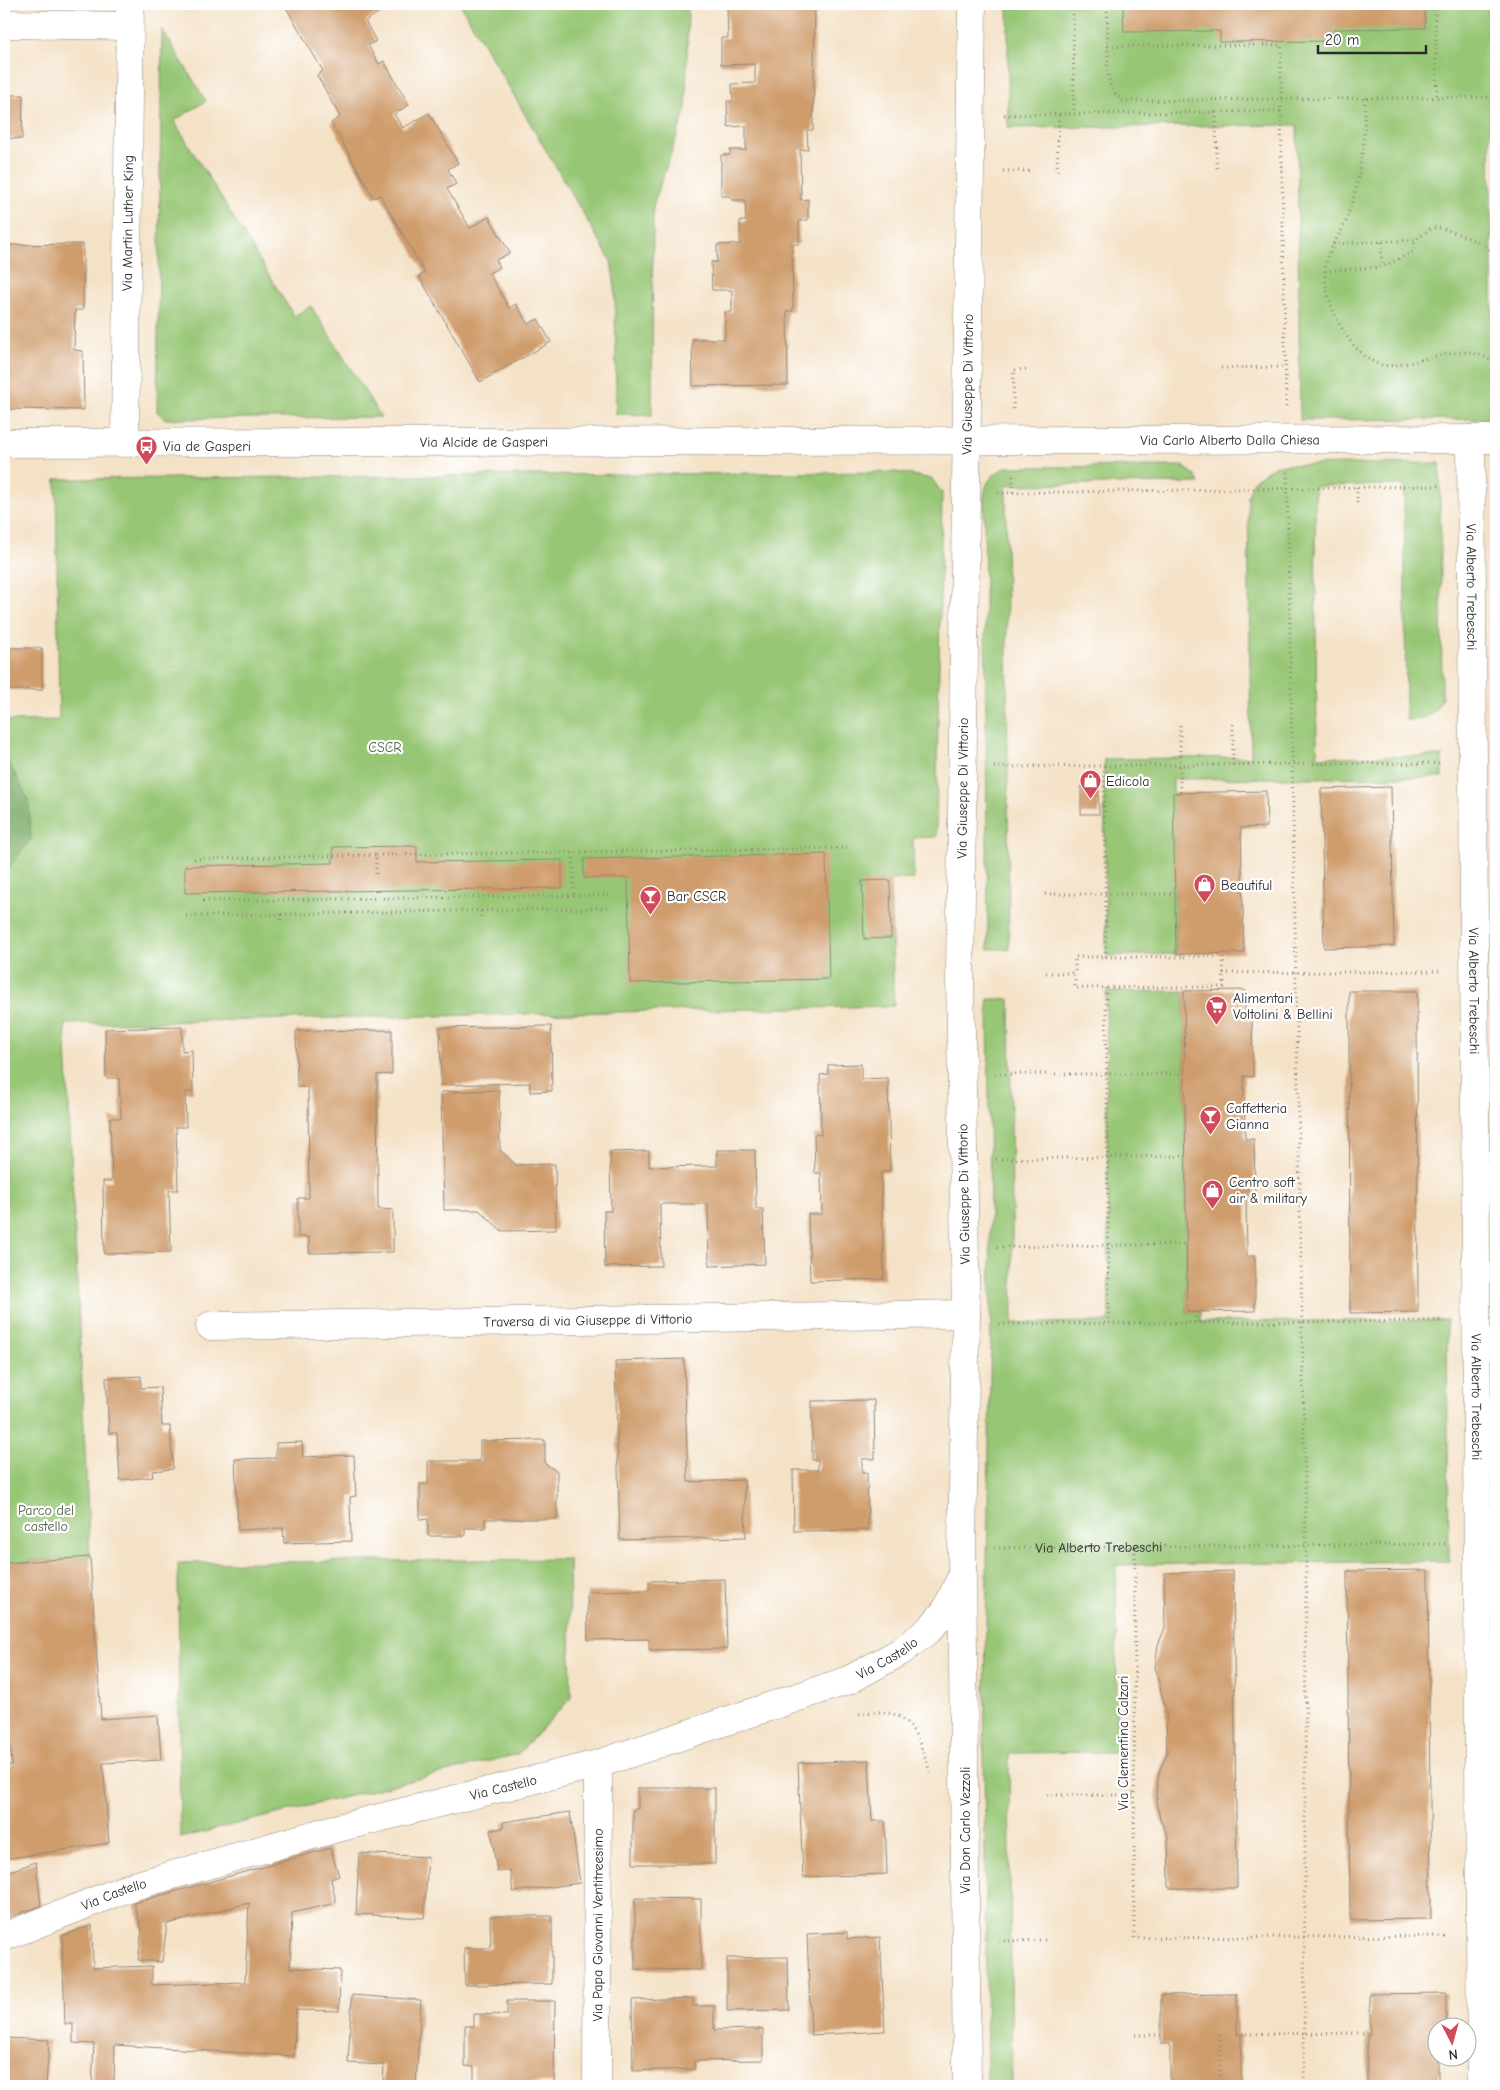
<svg xmlns="http://www.w3.org/2000/svg" width="1500" height="2090" font-family="'Comic Neue',sans-serif">
	<rect width="100%" height="100%" fill="#fff"/>
	<filter id="ink" filterUnits="userSpaceOnUse"><feTurbulence type="fractalNoise" baseFrequency=".02" numOctaves="2"/><feDisplacementMap in="SourceGraphic" scale="10" xChannelSelector="R" yChannelSelector="G"/><feConvolveMatrix kernelMatrix="1 2 1 2 8 2 1 2 1" color-interpolation-filters="sRGB"/></filter>
	<filter id="wash" filterUnits="userSpaceOnUse"><feTurbulence type="fractalNoise" baseFrequency=".0096" numOctaves="4" result="noise"/><feDisplacementMap in="SourceGraphic" scale="20" xChannelSelector="R" yChannelSelector="G"/><feGaussianBlur stdDeviation="1.12" result="paint"/><feColorMatrix in="noise" values="0 0 0 0 0 0 0 0 0 0 0 0 0 0 0 0 0 1.4 0 .05"/><feComposite in="paint" operator="in"/></filter>
	<g filter="url(#wash)">
		<rect width="100%" height="100%" fill="#f4e2c7"/>
		<path fill="#97c675" stroke="#617850" d="M460,4H688L686,109L653,206L652,415L616,414L615,287L611,261Z
			M1008,4H1488L1494,419L1300,420L1297,125L1008,128Z
			M162,29L206,101L174,121L294,316L311,306L381,417L166,419L157,412Z
			M1440,463L1442,699C1432,716 1427,720 1406,720L1404,485L1315,486L1317,757L1442,756V777L1173,779L1176,954L1106,956L1104,759L1251,757L1248,496L1254,480L1276,465Z
			M1183,466L1195,475L1199,483L1006,485L1009,949H988L984,495C987,479 992,475 1006,467Z
			M897,472L932,479L942,493L936,837L913,838L914,879L890,880L894,1006L65,1024L90,1557L4,1563V721L59,720L56,479Z
			M1493,982H1496V1327H1494Z
			M1184,991L1187,1312H1200V1322L1447,1320L1449,1561L1116,1565L1117,1752L1009,1753L1012,2086H987L984,1753L991,1323L988,999H1010L1013,1323L1109,1322L1106,992Z
			M569,1559L571,1698L518,1754L180,1838L178,1563Z"/>
		<path fill="#79ab66" stroke="#526b48" d="M4,757L14,772L29,802L31,839L4,874Z"/>
		<g id="blocks">
			<path fill="#cf9c6c" d="M284,4H375L380,12L365,21L376,41L368,45L379,64L384,61L409,105L394,114L403,128L429,113L458,163L448,169L456,184L447,189L470,228L489,217L510,253L496,260L500,267L489,273L509,308L516,304L528,324L538,319L551,342L480,382L419,276L425,273L380,195L374,198L331,123L340,117L317,75L323,71Z
				M1080,4H1425V28L1334,29V41L1220,42V31L1124,32L1123,6L1080,7Z
				M727,6H815L813,130H807L808,149L800,150L801,200L808,199V220L799,221V244H792L793,311H787L788,385L693,386L692,339H725V312H732V290H712L711,262H717V245L740,244V221H746L745,200H731V196H721V155H730V150H746V126L728,127L727,101H733L732,84L755,83V64L721,65V38H728Z
				M4,95H23L22,139L8,138V177H4Z
				M83,244V310H75L74,350L83,351L84,410L4,409V245Z
				M4,648H42V690H4Z
				M1081,787H1098L1099,814H1081Z
				M1391,787L1394,946L1324,948L1321,789Z
				M1266,791L1267,827L1241,828L1244,953L1176,954L1173,793Z
				M417,846V862L562,860V888L185,893V866L333,863V847Z
				M826,854L829,979L630,983L628,878H584V859Z
				M890,880L891,938L864,939L862,881Z
				M1245,990V1020H1252L1253,1077L1244,1076L1245,1139H1254L1255,1195H1246L1247,1256H1255V1311L1187,1312L1184,991Z
				M1349,991H1417L1418,1312L1350,1313Z
				M551,1026L552,1091L530,1092V1083L441,1085L440,1028Z
				M182,1027V1051L192,1050L193,1092H185L186,1127H176L178,1190H169L171,1252L104,1254L103,1181H112L110,1118H121L119,1078H106L105,1029Z
				M392,1030V1074L377,1075L378,1209L393,1210V1252L309,1253V1237H298V1198H309L308,1087H297L296,1031Z
				M861,1064V1079L888,1078L890,1171L881,1172L884,1279L810,1281L808,1214H822L821,1173H815L814,1134L821,1135L820,1075L828,1074V1065Z
				M499,1090L500,1150L516,1165L555,1164L556,1230L502,1231L479,1210H444L441,1092Z
				M717,1150H755L756,1209H763L765,1264L709,1266L708,1204H660L661,1266L605,1267L604,1211H611L610,1152L649,1151V1167L717,1166Z
				M684,1359L688,1482L744,1480L746,1537L620,1540L615,1361Z
				M141,1376V1388L160,1387L162,1426H170L173,1469L152,1471L153,1477L120,1480L117,1433H109L106,1378Z
				M874,1400L875,1459H862V1473H867L868,1530L794,1531L793,1470H818V1460H812V1401Z
				M545,1440V1464L557,1471V1519H485V1528H465V1536H428V1519L420,1520V1484H428V1461H480V1441Z
				M302,1442L303,1457L354,1455L356,1496L350,1497L351,1541L284,1543L283,1528L238,1530L235,1459L276,1458V1443Z
				M90,1557L101,1719L158,1715L161,1760L103,1763L109,1843L4,1859V1766L12,1765L4,1659V1563Z
				M1428,1570L1431,1919L1350,1920L1347,1571Z
				M1233,1571L1237,1888H1169L1168,1836L1160,1820L1156,1795L1159,1772L1167,1753L1166,1711L1155,1667L1158,1645L1165,1628L1164,1573Z
				M725,1579L727,1649L649,1650V1639L588,1640L587,1592L649,1591V1581Z
				M869,1760L872,1821H885L887,1874L803,1877L798,1763Z
				M638,1788H715V1864H633V1809H638Z
				M570,1812L580,1883L513,1892L510,1870L497,1872L491,1830L503,1828V1822Z
				M330,1848L339,1876L331,1879L336,1903L292,1913L290,1968L340,1970L339,2011L296,2010L294,2056L115,2045L114,2086H92L94,2044L73,2043V2024H65L62,1936L92,1925L93,1968L152,1966V1985L245,1982L249,1903L167,1924L162,1962L138,1960L142,1930L134,1903Z
				M359,1853L428,1857L424,1918L356,1914Z
				M36,1862L41,1906L4,1919V1873Z
				M635,1898L701,1899V1970L635,1969Z
				M490,1916H552V1984L465,1985L464,1948H491Z
				M847,1932V1939L880,1937L885,2031L811,2035L807,1934Z
				M788,1957L789,2010L727,2011V1958Z
				M1446,1993V2028H1438V2086H1367V2035H1370V1994Z
				M1237,1994V2034L1241,2035V2086H1170V2044H1161V1995Z
				M352,1995L421,2000L416,2086H383L384,2065L348,2063Z
				M693,1998V2006H714V2030L763,2029V2060L694,2061V2069L633,2071L632,2000Z
				M507,2001H555L554,2083L474,2082V2067L465,2066V2026H474V2014L507,2015Z
				M4,2038L49,2040L46,2086H4Z"/>
		</g>
	</g>
	<g filter="url(#ink)">
		<use href="#blocks" fill-opacity="0" stroke="#908679" stroke-width="1"/>
		<g fill="none" stroke-linecap="round" stroke-linejoin="round">
			<defs>
				<g id="minor">
					<path d="M4,24L129,26"/>
					<path id="s2" d="M1471,439L1481,2086"/>
					<path id="s3" d="M4,443L1496,439"/>
					<path id="s4" d="M125,443L130,4"/>
					<path id="s5" d="M210,1326L966,1314"/>
					<path id="s6" d="M4,1937L127,1888L334,1829L598,1764L849,1680L900,1652L929,1630L946,1610L960,1580"/>
					<path id="s7" d="M597,2086L598,1764"/>
					<path id="s8" d="M967,2086L962,1549L966,1314L960,975L972,4"/>
				</g>
			</defs>
			<use href="#minor" stroke="#908679" stroke-width="29"/>
			<g stroke="#908679" stroke-width="3" stroke-dasharray="1 4" stroke-linecap="butt">
				<path d="M1073,4L1074,114"/>
				<path d="M1435,4L1437,98"/>
				<path d="M1107,6L1108,46L1281,45V99L1123,101C1104,87 1108,68 1108,46"/>
				<path d="M1365,98C1365,144 1361,178 1346,221C1339,238 1326,250 1325,269C1323,301 1349,356 1382,365C1391,367 1404,364 1413,362C1434,357 1461,347 1483,356C1488,358 1492,362 1496,364"/>
				<path d="M1281,111L1286,408"/>
				<path d="M1216,112L1217,169"/>
				<path d="M1004,115L1281,111V99L1496,97"/>
				<path d="M1003,171H1030"/>
				<path d="M1057,171L1059,114"/>
				<path d="M1381,242L1382,267"/>
				<path d="M1333,244L1415,240L1432,228H1442L1485,244L1496,260"/>
				<path d="M1325,271L1382,267L1413,252L1415,240"/>
				<path d="M1221,368L1286,367"/>
				<path d="M1013,409L1014,370L1030,369"/>
				<path d="M1287,472L1306,1546L1304,2086"/>
				<path d="M1357,487V505"/>
				<path d="M1013,492V473"/>
				<path d="M998,493L1439,486"/>
				<path d="M1233,724V765"/>
				<path d="M1104,766L1106,957"/>
				<path d="M994,767L1180,765V725"/>
				<path d="M1180,792V765L1441,763"/>
				<path d="M573,853L574,895"/>
				<path d="M376,855L849,848"/>
				<path d="M194,859L376,855V877"/>
				<path d="M1045,894H1174"/>
				<path d="M203,901L610,895"/>
				<path d="M481,911V920"/>
				<path d="M281,914V923"/>
				<path d="M186,916L611,908"/>
				<path d="M1182,954V957L1223,956L1224,987H1192V990"/>
				<path d="M1182,957H1075V988L1192,987"/>
				<path d="M1046,973H1075"/>
				<path d="M1223,973L1443,971"/>
				<path d="M1106,988L1109,1323"/>
				<path d="M995,1074H1184"/>
				<path d="M996,1159L1185,1156"/>
				<path d="M997,1247L1186,1244"/>
				<path d="M1195,1312V1323"/>
				<path d="M999,1324L1445,1321"/>
				<path d="M1135,1547L1134,1938L1448,1936"/>
				<path id="s1" d="M994,1548L1446,1544"/>
				<path d="M859,1714C910,1704 916,1732 930,1772"/>
				<path d="M1047,1795H1135"/>
				<path d="M999,1941L1048,1940"/>
				<path d="M1237,2034L1371,2033"/>
				<path d="M1135,2035H1161"/>
				<path d="M1220,2035V2086"/>
			</g>
			<use href="#minor" stroke="#fff" stroke-width="28"/>
		</g>
	</g>
	<defs>
		<symbol id="bus-pin" viewBox="-11 -11 22 30"><path d="M0 17L-7.5 6A9.5 9.5 0 1 1 7.5 6Z" fill="#d1495b" stroke="#fff"/><path d="M-5-6H5V4H4V6H2V4H-2V6H-4V4H-5ZM-3.5-4V0h7V-4ZM-3.5 1.2v1.5H-2V1.2ZM2 1.2v1.5H3.5V1.2Z" fill="#fff"/></symbol>
		<symbol id="shop-pin" viewBox="-11 -11 22 30"><path d="M0 17L-7.5 6A9.5 9.5 0 1 1 7.5 6Z" fill="#d1495b" stroke="#fff"/><path d="M-5-2.5h2.3a2.7 3.5 0 0 1 5.4 0H5L5.5 6h-11ZM-1.5-2.5h3a1.5 2.3 0 0 0-3 0Z" fill="#fff"/></symbol>
		<symbol id="bar-pin" viewBox="-11 -11 22 30"><path d="M0 17L-7.5 6A9.5 9.5 0 1 1 7.5 6Z" fill="#d1495b" stroke="#fff"/><path d="M-6-5H6L.8 .8V4.5H3.5V6h-7V4.5H-.8V.8Z" fill="#fff"/></symbol>
		<symbol id="supermarket-pin" viewBox="-11 -11 22 30"><path d="M0 17L-7.5 6A9.5 9.5 0 1 1 7.5 6Z" fill="#d1495b" stroke="#fff"/><path d="M-6-5.5h2.5l.6 2H6L4.5 2H-2.5L-4.4-4H-6ZM-1.5 3.2a1.3 1.3 0 1 0 .1 0ZM3 3.2a1.3 1.3 0 1 0 .1 0Z" fill="#fff"/></symbol>
	</defs>
	<g fill-rule="evenodd">
		<use href="#bus-pin" x="134" y="434" width="25" height="34"/>
		<use href="#shop-pin" x="1078" y="768" width="25" height="34"/>
		<use href="#shop-pin" x="1192" y="872" width="25" height="34"/>
		<use href="#bar-pin" x="638" y="884" width="25" height="34"/>
		<use href="#supermarket-pin" x="1204" y="994" width="25" height="34"/>
		<use href="#bar-pin" x="1198" y="1104" width="25" height="34"/>
		<use href="#shop-pin" x="1200" y="1178" width="25" height="34"/>
	</g>
	<g text-anchor="middle" dominant-baseline="central" stroke-width="4.5" stroke-linejoin="round" paint-order="stroke">
		<g font-size="14" fill="#2b2b2b" stroke="#fff">
			<text stroke="none"><textPath href="#s4" startOffset="220">Via Martin Luther King</textPath></text>
			<text stroke="none"><textPath href="#s8" startOffset="1702">Via Giuseppe Di Vittorio</textPath></text>
			<text stroke="none"><textPath href="#s3" startOffset="1226">Via Carlo Alberto Dalla Chiesa</textPath></text>
			<text stroke="none"><textPath href="#s3" startOffset="480">Via Alcide de Gasperi</textPath></text>
			<text stroke="none"><textPath href="#s2" startOffset="148">Via Alberto Trebeschi</textPath></text>
			<text stroke="none"><textPath href="#s8" startOffset="1298">Via Giuseppe Di Vittorio</textPath></text>
			<text stroke="none"><textPath href="#s2" startOffset="552">Via Alberto Trebeschi</textPath></text>
			<text transform="translate(964 1194) rotate(-91)">Via Giuseppe Di Vittorio</text>
			<text stroke="none"><textPath href="#s5" startOffset="378">Traversa di via Giuseppe di Vittorio</textPath></text>
			<text stroke="none"><textPath href="#s2" startOffset="958">Via Alberto Trebeschi</textPath></text>
			<text stroke="none"><textPath href="#s1" startOffset="105">Via Alberto Trebeschi</textPath></text>
			<text stroke="none"><textPath href="#s6" startOffset="928">Via Castello</textPath></text>
			<text transform="translate(1123 1743) rotate(-90)">Via Clementina Calzari</text>
			<text stroke="none"><textPath href="#s6" startOffset="522">Via Castello</textPath></text>
			<text transform="translate(965 1830) rotate(-90)">Via Don Carlo Vezzoli</text>
			<text stroke="none"><textPath href="#s6" startOffset="118">Via Castello</textPath></text>
			<text stroke="none"><textPath href="#s7" startOffset="161">Via Papa Giovanni Ventitreesimo</textPath></text>
		</g>
		<g font-size="14" fill="#2b2b2b" stroke="#fff" text-anchor="start">
			<text x="163" y="446">Via de Gasperi</text>
			<text x="1106" y="781">Edicola</text>
			<text x="1221" y="885">Beautiful</text>
			<text x="667" y="896">Bar CSCR</text>
			<text x="1233" y="998">Alimentari<tspan x="1233" dy="16">Voltolini &amp; Bellini</tspan></text>
			<text x="1226" y="1108">Caffetteria<tspan x="1226" dy="16">Gianna</tspan></text>
			<text x="1229" y="1182">Centro soft<tspan x="1229" dy="16">air &amp; military</tspan></text>
		</g>
		<g font-size="14" fill="#516145" stroke="#fff">
			<text x="385" y="747">CSCR</text>
			<text x="46" y="1510">Parco del<tspan x="46" dy="16">castello</tspan></text>
		</g>
	</g>
	<rect width="1500" height="2090" fill="none" stroke="#fff" stroke-width="20"/>
	<g transform="translate(1452 2042) rotate(174)"><circle r="24" fill="#ffffff" stroke="#aaaaaa"/>
	<path d="M0-4L9 19L0 12L-9 19Z" fill="#d1495b"/>
	<text y="-8" font-size="14" font-weight="bold" text-anchor="middle" fill="#2b2b2b">N</text>
	</g>
	<path d="M1318 45v8h108v-8" fill="none" stroke="#2b2b2b" stroke-width="2.5"/>
	<text x="1325" y="45" font-size="15" fill="#2b2b2b" stroke="#ffffff" stroke-width="4" paint-order="stroke">20 m</text>
</svg>
